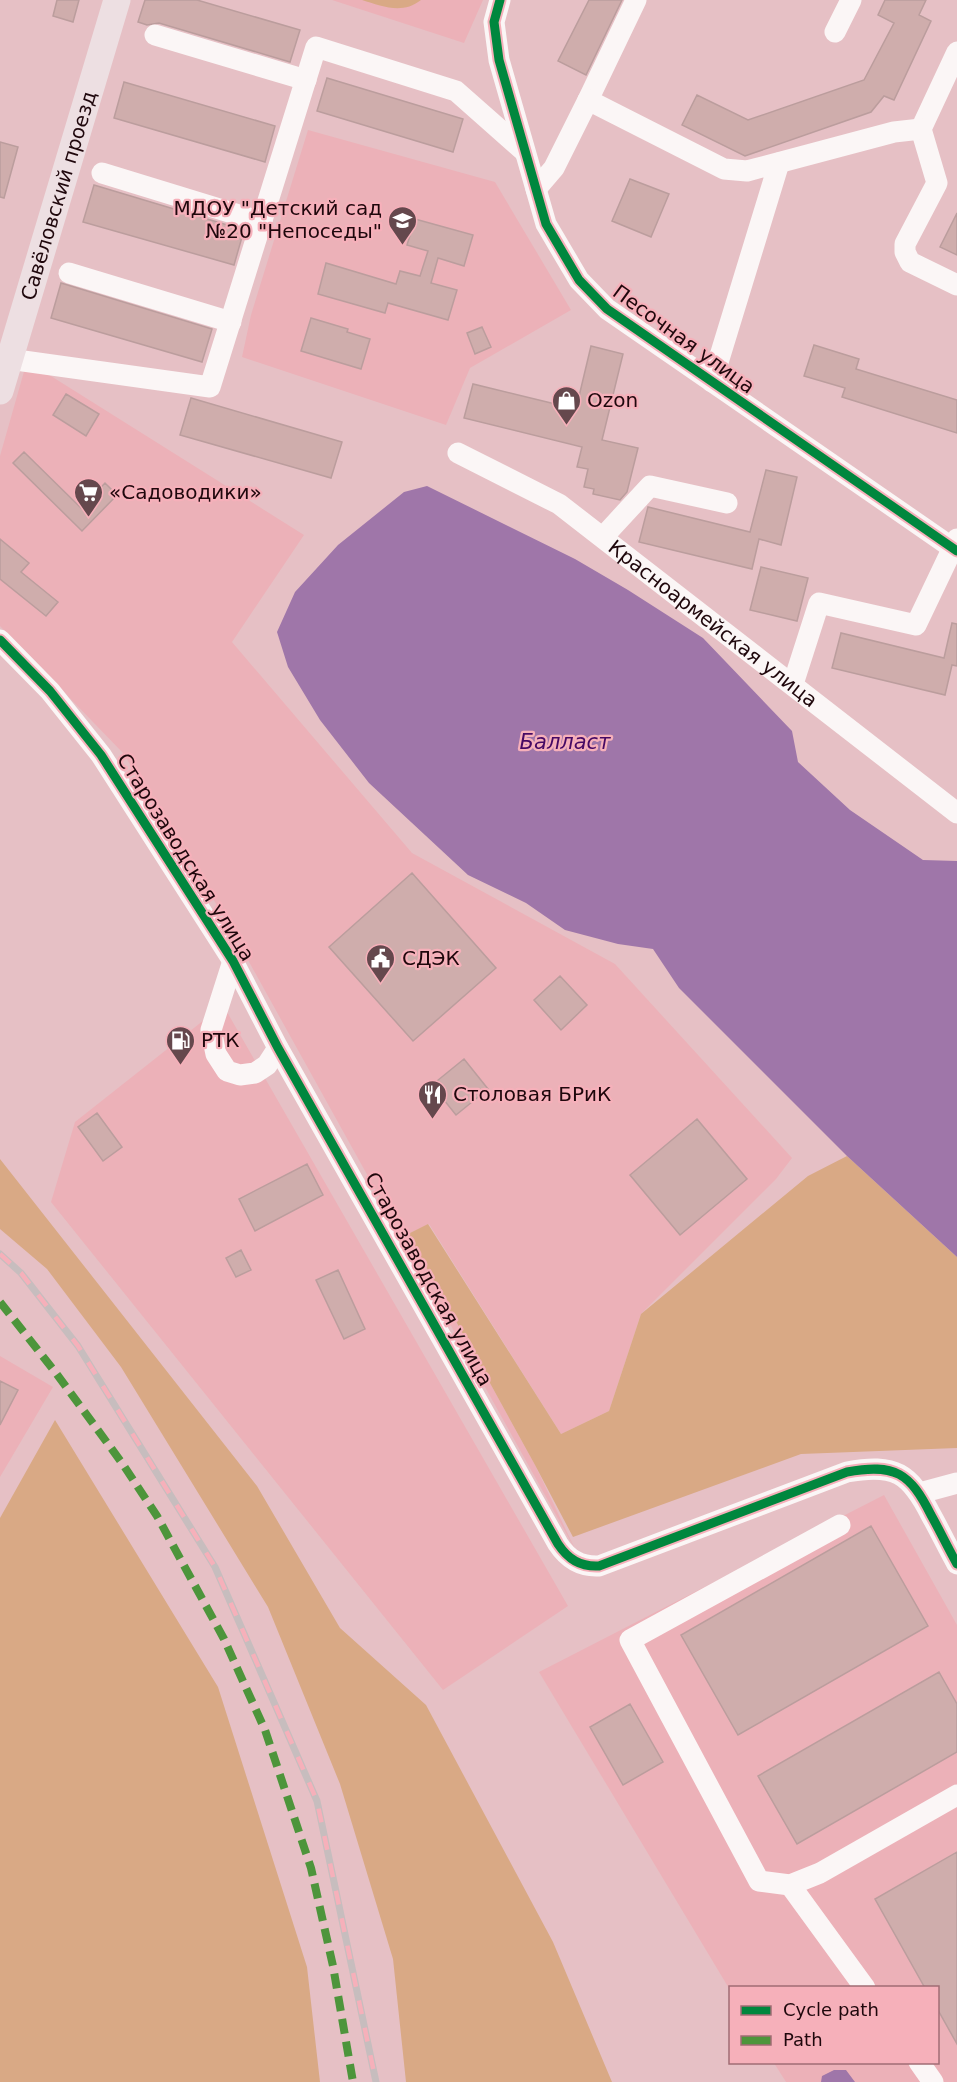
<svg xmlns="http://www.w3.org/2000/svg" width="957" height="2082" font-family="'DejaVu Sans',sans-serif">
	<rect width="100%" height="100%" fill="#e6c0c5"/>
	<path fill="#ecb1b8" d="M332,0H483L464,43Z
		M308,130L495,182L571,310L470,368L446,425L242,357L251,315Z
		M27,361L304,535L232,642L412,853L615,964L792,1158L776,1179L641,1314L609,1411L561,1434L429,1224L408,1234L535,1465L576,1551L223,915L123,753L0,626V456Z
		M223,1005L568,1606L443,1690L51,1202L75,1122Z
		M0,1356L53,1387L0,1477Z
		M884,1495L957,1625V2082H786L774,2063L938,2062V1988H730V1990L539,1672Z"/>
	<path fill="#d9a985" d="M362,0H421C402,15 382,6 362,0Z
		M847,1156L957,1257V1448L801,1454L573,1537L535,1465L408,1234L428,1224L561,1434L609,1411L641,1314L808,1176Z
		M0,1159L257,1486L340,1628L426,1705L553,1942L612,2082H406L393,1959L340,1784L268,1607L121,1367L47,1269L0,1229Z
		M55,1420L218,1687L307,1967L320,2082H0V1518Z"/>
	<path fill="#9f76a9" d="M427,486L575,559L628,590L703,638L792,731L798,762L850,810L923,860L957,861V1257L847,1156L679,988L653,949L618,944L565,930L526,903L468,875L369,783L320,720L288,667L277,632L295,592L338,545L404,492Z
		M834,2070H846L855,2082H821L822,2076Z"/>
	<path fill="#cfadac" stroke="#bb9d9d" stroke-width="1.5" d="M57,0H79L73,22L53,16Z
		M145,0H197L300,30L290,62L159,23L147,25L138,22Z
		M589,0H622L586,75L558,61Z
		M885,0H926L919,15L931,21L894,100L884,96L871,112L745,156L682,125L697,95L748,120L864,80L894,23L878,15Z
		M327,78L463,119L453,152L317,111Z
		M124,82L275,126L265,162L114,118Z
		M0,142L18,147L4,198L0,197Z
		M630,179L669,194L651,237L612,221Z
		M94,185L244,230L234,265L83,222Z
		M957,213V255L940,247Z
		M415,219L473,235L464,266L438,258L431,283L457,290L448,320L388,303L385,313L318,294L326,263L396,284L400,271L420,276L428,251L407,245Z
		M61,283L212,329L202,362L51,318Z
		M311,318L348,329L347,332L370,339L361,369L301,351Z
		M482,327L491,347L475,354L467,333Z
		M814,345L859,359L856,369L957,400V433L842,397L845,388L804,376Z
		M591,346L623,354L602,440L638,448L627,492L620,500L593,494L594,489L584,487L588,469L577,467L582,447L464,418L473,384L576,409Z
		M66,394L99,414L86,436L53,415Z
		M191,398L342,442L331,478L180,435Z
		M24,452L81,508L105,483L117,495L82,531L13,463Z
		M766,470L797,477L781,545L759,539L752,569L639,542L648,507L750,532Z
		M0,539L29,563L21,572L58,602L46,616L0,579Z
		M761,567L808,578L797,621L750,610Z
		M952,623L957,624V666L952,665L945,695L832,668L841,633L944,658Z
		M412,873L496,968L413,1041L329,947Z
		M560,976L587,1005L561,1030L534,1000Z
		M464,1059L488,1089L456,1115L432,1085Z
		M97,1113L122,1147L103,1161L78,1127Z
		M697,1119L747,1179L680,1235L630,1175Z
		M307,1164L323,1195L255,1231L239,1199Z
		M241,1250L251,1270L236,1277L226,1258Z
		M338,1270L365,1329L344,1339L316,1280Z
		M0,1381L18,1390L0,1425Z
		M871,1526L928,1626L738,1735L681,1635Z
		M939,1672L957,1704V1752L797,1844L758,1776Z
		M630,1704L663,1762L623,1785L590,1727Z
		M957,1852V2044L938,2010V1988H925L875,1899Z"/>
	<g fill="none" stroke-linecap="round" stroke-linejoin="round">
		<g stroke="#fbf6f6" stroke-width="21">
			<path d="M500,0L494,22L499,60L546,224L579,280L607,309L957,551"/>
			<path d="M835,32L851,0"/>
			<path d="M155,35L306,80"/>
			<path d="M957,52L921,129L937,183L905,244V252L910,262L957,285"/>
			<path d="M588,100L636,0"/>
			<path d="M102,173L262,222"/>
			<path d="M536,189L554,168L588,100L724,169L747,171L894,132L921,129"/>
			<path d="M69,273L231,322"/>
			<path d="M0,356L9,359L210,387L316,47L456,91L525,152"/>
			<path d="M712,382L779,163"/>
			<path id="s1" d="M458,453L559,504L957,813"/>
			<path d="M603,537L650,486L727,503"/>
			<path d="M0,640L50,691L101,755L233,961L278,1048L558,1544C568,1559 580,1567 599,1566L847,1472C895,1463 910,1473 931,1515C940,1531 948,1548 957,1564"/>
			<path d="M793,684L819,603L916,625L957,539"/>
			<path d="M233,961L211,1030L216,1054L227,1071L240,1075L255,1073L267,1065L278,1048"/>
			<path d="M920,1493L957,1483"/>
			<path d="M840,1525L630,1640L759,1881L790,1885L820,1873L957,1795"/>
			<path d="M790,1885L865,1988"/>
			<path d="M919,2062L933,2082"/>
		</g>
		<path stroke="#eddfe2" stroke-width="27" id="s2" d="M0,391L117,0"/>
		<defs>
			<path id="rail" d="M0,1254L21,1273L78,1346L215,1567L317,1801L376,2082"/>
		</defs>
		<use href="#rail" stroke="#c7bdbe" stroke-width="7"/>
		<use href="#rail" stroke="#f6b0ba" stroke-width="4.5" stroke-dasharray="14" stroke-linecap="butt"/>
		<path stroke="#4d953b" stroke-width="8" stroke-dasharray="15 8" stroke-linecap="butt" d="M0,1302L56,1373L122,1463L157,1516L224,1639L265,1730L311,1868L333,1966L353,2082"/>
		<defs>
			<path id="cycleway" d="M500,0L494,22L499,60L546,224L579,280L607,309L957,551
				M0,640L50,691L101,755L233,961L278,1048L558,1544C568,1559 580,1567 599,1566L847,1472C895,1463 910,1473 931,1515C940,1531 948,1548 957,1564"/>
		</defs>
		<use href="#cycleway" stroke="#f6b0ba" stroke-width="13"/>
		<use href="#cycleway" stroke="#00873e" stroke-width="9"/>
	</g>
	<defs>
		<symbol id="school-pin" viewBox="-11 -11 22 30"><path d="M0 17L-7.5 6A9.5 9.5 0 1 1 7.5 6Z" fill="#65484d" stroke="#f6b0ba"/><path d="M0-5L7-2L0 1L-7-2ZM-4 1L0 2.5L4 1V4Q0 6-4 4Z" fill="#fff"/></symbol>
		<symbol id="shop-pin" viewBox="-11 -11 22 30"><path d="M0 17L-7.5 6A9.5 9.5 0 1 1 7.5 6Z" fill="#65484d" stroke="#f6b0ba"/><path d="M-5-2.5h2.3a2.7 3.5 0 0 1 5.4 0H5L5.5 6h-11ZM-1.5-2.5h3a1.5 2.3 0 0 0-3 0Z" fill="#fff"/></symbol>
		<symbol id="supermarket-pin" viewBox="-11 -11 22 30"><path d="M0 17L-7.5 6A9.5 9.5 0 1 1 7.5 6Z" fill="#65484d" stroke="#f6b0ba"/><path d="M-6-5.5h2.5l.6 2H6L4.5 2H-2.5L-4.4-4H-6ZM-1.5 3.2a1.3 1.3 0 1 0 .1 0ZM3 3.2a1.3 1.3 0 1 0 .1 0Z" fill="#fff"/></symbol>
		<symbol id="civic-pin" viewBox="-11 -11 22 30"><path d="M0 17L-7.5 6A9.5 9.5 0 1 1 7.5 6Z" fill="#65484d" stroke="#f6b0ba"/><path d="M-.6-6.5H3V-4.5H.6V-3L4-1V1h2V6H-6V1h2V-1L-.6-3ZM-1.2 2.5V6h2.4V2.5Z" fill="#fff"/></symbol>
		<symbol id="fuel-pin" viewBox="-11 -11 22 30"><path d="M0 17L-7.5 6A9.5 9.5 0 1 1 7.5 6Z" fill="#65484d" stroke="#f6b0ba"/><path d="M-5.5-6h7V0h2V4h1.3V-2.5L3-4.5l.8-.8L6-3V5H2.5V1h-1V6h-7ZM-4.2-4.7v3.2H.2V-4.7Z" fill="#fff"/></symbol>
		<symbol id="restaurant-pin" viewBox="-11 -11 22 30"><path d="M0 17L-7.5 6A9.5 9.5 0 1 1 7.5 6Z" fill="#65484d" stroke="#f6b0ba"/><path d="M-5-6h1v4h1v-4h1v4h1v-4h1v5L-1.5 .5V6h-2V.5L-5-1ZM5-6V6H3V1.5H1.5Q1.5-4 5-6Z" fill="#fff"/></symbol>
	</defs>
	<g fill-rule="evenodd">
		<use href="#school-pin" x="386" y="204" width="33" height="45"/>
		<use href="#shop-pin" x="550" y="384" width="33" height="45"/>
		<use href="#supermarket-pin" x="72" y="476" width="33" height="45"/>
		<use href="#civic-pin" x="364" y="942" width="33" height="45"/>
		<use href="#fuel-pin" x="164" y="1024" width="33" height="45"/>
		<use href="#restaurant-pin" x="416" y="1078" width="33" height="45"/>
	</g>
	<g text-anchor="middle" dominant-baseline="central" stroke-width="4.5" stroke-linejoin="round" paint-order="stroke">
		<g font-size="20" fill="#1f070c" stroke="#f6b0ba">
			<text stroke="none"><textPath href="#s2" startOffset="204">Савёловский проезд</textPath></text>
			<text transform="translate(684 339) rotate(36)">Песочная улица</text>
			<text stroke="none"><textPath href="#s1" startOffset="308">Красноармейская улица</textPath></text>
			<text transform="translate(186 857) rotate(58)">Старозаводская улица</text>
			<text transform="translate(429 1279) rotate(61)">Старозаводская улица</text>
		</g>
		<g font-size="20" fill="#1f070c" stroke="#f6b0ba" text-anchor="start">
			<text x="382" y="208" text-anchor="end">МДОУ "Детский сад<tspan x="382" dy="23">№20 "Непоседы"</tspan></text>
			<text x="587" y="400">Ozon</text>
			<text x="109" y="492">«Садоводики»</text>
			<text x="402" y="958">СДЭК</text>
			<text x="201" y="1040">РТК</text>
			<text x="453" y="1094">Столовая БРиК</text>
		</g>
		<g font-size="21" font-style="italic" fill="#460964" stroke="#f6b0ba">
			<text x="565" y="742">Балласт</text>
		</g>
	</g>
	<rect x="729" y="1986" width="210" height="78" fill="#f6b0ba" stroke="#a06c74" stroke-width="1.5"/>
	<rect x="741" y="2006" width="30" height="9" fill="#00873e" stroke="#a06c74" stroke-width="1.5"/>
	<text x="783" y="2016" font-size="18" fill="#1f070c">Cycle path</text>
	<rect x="741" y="2036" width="30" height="9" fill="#4d953b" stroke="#a06c74" stroke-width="1.5"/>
	<text x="783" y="2046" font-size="18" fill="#1f070c">Path</text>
</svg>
